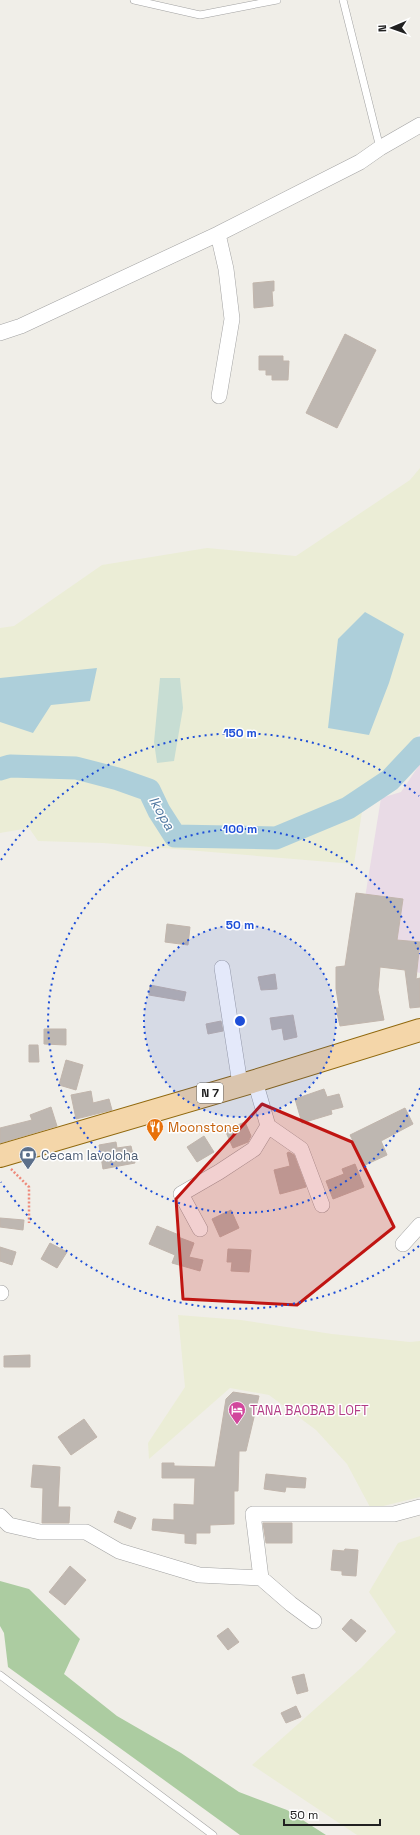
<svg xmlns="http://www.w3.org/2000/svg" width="420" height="1835" font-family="'Space Grotesk',sans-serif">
	<rect width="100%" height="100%" fill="#f0eee8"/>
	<path fill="#e9dbe6" d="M420,764V973L356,954L381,798L401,792Z"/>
	<path fill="#ebedd6" d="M420,468V733L380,781L363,805L354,864L103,843L38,841L29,828L0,833V628L14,626L102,565L207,548L296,556L410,480Z
		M178,1315L241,1320L332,1334L410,1342L420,1341V1497L371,1509L347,1464L316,1430L269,1395L230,1388L149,1459L148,1443L185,1387Z
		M420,1536V1835H357L252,1765L361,1668L396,1632L369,1592L398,1543Z"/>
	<path fill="#accca1" d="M0,1581L29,1589L80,1639L64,1674L117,1716L181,1753L239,1792L287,1810L326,1835H240L8,1667L4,1633L0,1626Z"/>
	<path fill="#c7ddd3" d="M160,678H180L183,708L174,761L157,763L154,742Z"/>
	<path fill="#adcfda" d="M365,612L404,634L389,683L369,735L328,728L338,639Z
		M97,668L90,701L51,705L33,733L0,722V678Z"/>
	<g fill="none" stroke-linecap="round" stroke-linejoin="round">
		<path stroke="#adcfda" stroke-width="23" d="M0,769L10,766L76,768L118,779L149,790L159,811L175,836L276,838L348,808L390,780L420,748"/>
	</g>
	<path fill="#beb7b1" stroke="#c1b5ac" d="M274,281V291H272L273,306L254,308L253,283Z
		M345,334L376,350L337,428L306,413Z
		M259,356H283V361H289L288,380H272V375H266V370H259Z
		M356,893L403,899L397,940L420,942L416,979L420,978V1007L410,1008L405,970L380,967L378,990L384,1020L340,1026L336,1008H339L336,989V967L345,966Z
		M167,924L190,927L188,945L165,942Z
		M275,974L277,989L261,990L258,977Z
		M150,985L186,992L184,1001L149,995Z
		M293,1015L297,1037L284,1040L282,1028L272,1030L270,1018Z
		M221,1021L223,1031L208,1034L206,1024Z
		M44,1029H66V1045L44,1044Z
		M29,1045H38L39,1062H29Z
		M66,1060L83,1065L76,1090L59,1085Z
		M324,1089L327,1097L339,1094L343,1107L331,1110L332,1114L302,1123L295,1099Z
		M91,1091L93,1103L109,1099L112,1110L76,1119L71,1095Z
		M51,1107L57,1126L0,1143V1128L32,1120L30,1115Z
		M405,1108L413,1124L381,1141L387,1155L365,1165L350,1135Z
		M245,1122L251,1136L248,1142L233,1148L225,1130Z
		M204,1136L214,1152L197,1162L187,1147Z
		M116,1142L117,1148L131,1146L135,1163L103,1169L99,1145Z
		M289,1152L294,1155L306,1187L280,1194L274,1170L290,1166L287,1153Z
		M355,1164L364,1187L333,1199L326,1181L344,1174L342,1169Z
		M231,1210L239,1228L220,1237L212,1219Z
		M0,1218L24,1220L23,1230L0,1227Z
		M157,1226L179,1235L178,1237L194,1243L189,1257L203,1260L200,1271L172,1263L175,1255L149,1244Z
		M50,1243L67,1252L57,1268L41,1259Z
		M0,1247L16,1252L12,1265L0,1261Z
		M228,1249L251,1250L249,1272L231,1271L232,1262H227Z
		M30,1355V1367H4V1356Z
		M233,1392L259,1396L246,1451H239L238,1491H234V1524L210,1525V1533H196V1544L185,1543V1534L152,1530L153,1519L174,1520V1504L194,1505L195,1478H162V1463H174V1466L215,1467L226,1399Z
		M84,1419L97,1437L71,1455L58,1437Z
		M33,1465L60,1467L58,1507H70L69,1523H42L43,1488L31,1487Z
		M266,1474L306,1478L305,1488L286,1487L285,1492L264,1489Z
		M118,1511L136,1518L131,1529L114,1522Z
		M263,1523H292V1543H266Z
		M345,1549L358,1550L356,1576L342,1575V1571L331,1570L333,1550L344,1551Z
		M70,1566L86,1580L65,1605L49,1592Z
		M351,1619L366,1631L356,1642L342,1629Z
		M228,1628L239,1642L228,1650L217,1636Z
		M304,1674L308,1691L297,1694L292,1677Z
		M296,1706L301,1717L286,1723L281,1713Z"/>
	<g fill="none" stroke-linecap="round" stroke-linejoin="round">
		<defs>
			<path id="lane" d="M134,0L200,15L277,0
				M343,0L380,148
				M0,1675L213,1835"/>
			<path id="street" d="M218,234L226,269L232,319L219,396
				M0,333L21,326L218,234L360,162L380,148L420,125
				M222,968L240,1084
				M268,1126L301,1149L322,1205
				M200,1229L181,1194L219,1172L254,1149L268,1126L255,1081
				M403,1244L420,1225
				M0,1293H1
				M0,1516L9,1525L40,1532H86L119,1551L199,1575L261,1578L291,1604L314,1621
				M261,1578L253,1514H394L420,1507"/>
			<path id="primary" d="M0,1156L255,1081L420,1030"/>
		</defs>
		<use href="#lane" stroke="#a2a2a2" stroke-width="8"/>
		<use href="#street" stroke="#a2a2a2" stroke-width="16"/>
		<use href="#primary" stroke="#90680d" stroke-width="24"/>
		<path stroke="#ee8a7b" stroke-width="2.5" stroke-dasharray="2 2" stroke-linecap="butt" d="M11,1169L29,1187V1223"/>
		<use href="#lane" stroke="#fff" stroke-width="7"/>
		<use href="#street" stroke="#fff" stroke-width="15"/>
		<use href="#primary" stroke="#f4d6a9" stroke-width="22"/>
	</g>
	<path fill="#c01512" fill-opacity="0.2" stroke="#c01512" stroke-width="3" stroke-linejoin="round" d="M262,1104L352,1142L394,1227L297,1305L183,1299L176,1199Z"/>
	<circle cx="240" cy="1021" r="96" fill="#1d4ed8" fill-opacity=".12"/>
	<g fill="none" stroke="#1d4ed8" stroke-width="2" stroke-dasharray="2 4">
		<circle cx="240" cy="1021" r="96"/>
		<path d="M420 1088A192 192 0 1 1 420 954"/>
		<path d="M419 1246A288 288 0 0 1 1 1182M1 860A288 288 0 0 1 419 796"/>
	</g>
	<defs>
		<symbol id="restaurant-pin" viewBox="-11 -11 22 30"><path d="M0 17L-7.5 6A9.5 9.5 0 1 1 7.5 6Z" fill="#e8710a" stroke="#fff"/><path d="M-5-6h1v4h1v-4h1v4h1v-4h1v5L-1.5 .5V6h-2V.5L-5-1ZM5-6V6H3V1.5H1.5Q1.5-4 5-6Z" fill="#fff"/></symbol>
		<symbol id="bank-pin" viewBox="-11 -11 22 30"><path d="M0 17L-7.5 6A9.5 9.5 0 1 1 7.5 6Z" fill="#5c6f8a" stroke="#fff"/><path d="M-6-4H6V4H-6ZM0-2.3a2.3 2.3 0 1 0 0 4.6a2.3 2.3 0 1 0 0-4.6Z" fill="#fff"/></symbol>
		<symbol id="hotel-pin" viewBox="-11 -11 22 30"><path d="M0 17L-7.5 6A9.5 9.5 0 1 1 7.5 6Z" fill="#d1479c" stroke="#fff"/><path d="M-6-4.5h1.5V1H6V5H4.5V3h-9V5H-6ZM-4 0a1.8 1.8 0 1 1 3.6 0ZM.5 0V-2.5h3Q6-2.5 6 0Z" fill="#fff"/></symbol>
	</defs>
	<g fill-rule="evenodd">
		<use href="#restaurant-pin" x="145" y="1117" width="20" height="27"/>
		<use href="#bank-pin" x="18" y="1145" width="20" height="27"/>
		<use href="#hotel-pin" x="227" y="1400" width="20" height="27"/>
	</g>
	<g text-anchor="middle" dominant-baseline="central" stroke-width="3" stroke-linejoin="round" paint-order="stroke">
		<rect fill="#fff" stroke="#646464" stroke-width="1" x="197" y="1083" width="26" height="20" rx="3"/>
		<g font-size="12" font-weight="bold" fill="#212121">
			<text x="210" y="1093">N 7</text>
		</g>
		<g font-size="13" fill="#c56008" stroke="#fff" text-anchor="start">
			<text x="168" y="1127">Moonstone</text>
		</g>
		<g font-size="13" fill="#4e5e75" stroke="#fff" text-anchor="start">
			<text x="41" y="1155">Cecam Iavoloha</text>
		</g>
		<g font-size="13" fill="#b23c85" stroke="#fff" text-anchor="start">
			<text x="250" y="1410">TANA BAOBAB LOFT</text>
		</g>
		<g font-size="14" font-style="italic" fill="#5178a1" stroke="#fff">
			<text transform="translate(162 813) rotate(60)">Ikopa</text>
		</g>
	</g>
	<circle cx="240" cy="1021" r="6" fill="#1d4ed8" stroke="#fff" stroke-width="2"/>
	<g font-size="12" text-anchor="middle" font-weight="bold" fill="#1d4ed8" stroke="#fff" stroke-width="3" stroke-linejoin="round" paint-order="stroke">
		<text x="240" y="737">150 m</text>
		<text x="240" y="833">100 m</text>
		<text x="240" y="929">50 m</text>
	</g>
	<g transform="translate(392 28) rotate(268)" stroke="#ffffff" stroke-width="3" paint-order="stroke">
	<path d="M0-3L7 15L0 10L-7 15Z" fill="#212121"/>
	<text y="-6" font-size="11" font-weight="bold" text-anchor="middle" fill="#212121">N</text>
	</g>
	<path d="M284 1819v6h96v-6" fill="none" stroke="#212121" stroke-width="2"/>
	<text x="290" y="1819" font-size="12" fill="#212121" stroke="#ffffff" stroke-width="3" paint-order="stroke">50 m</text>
</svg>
